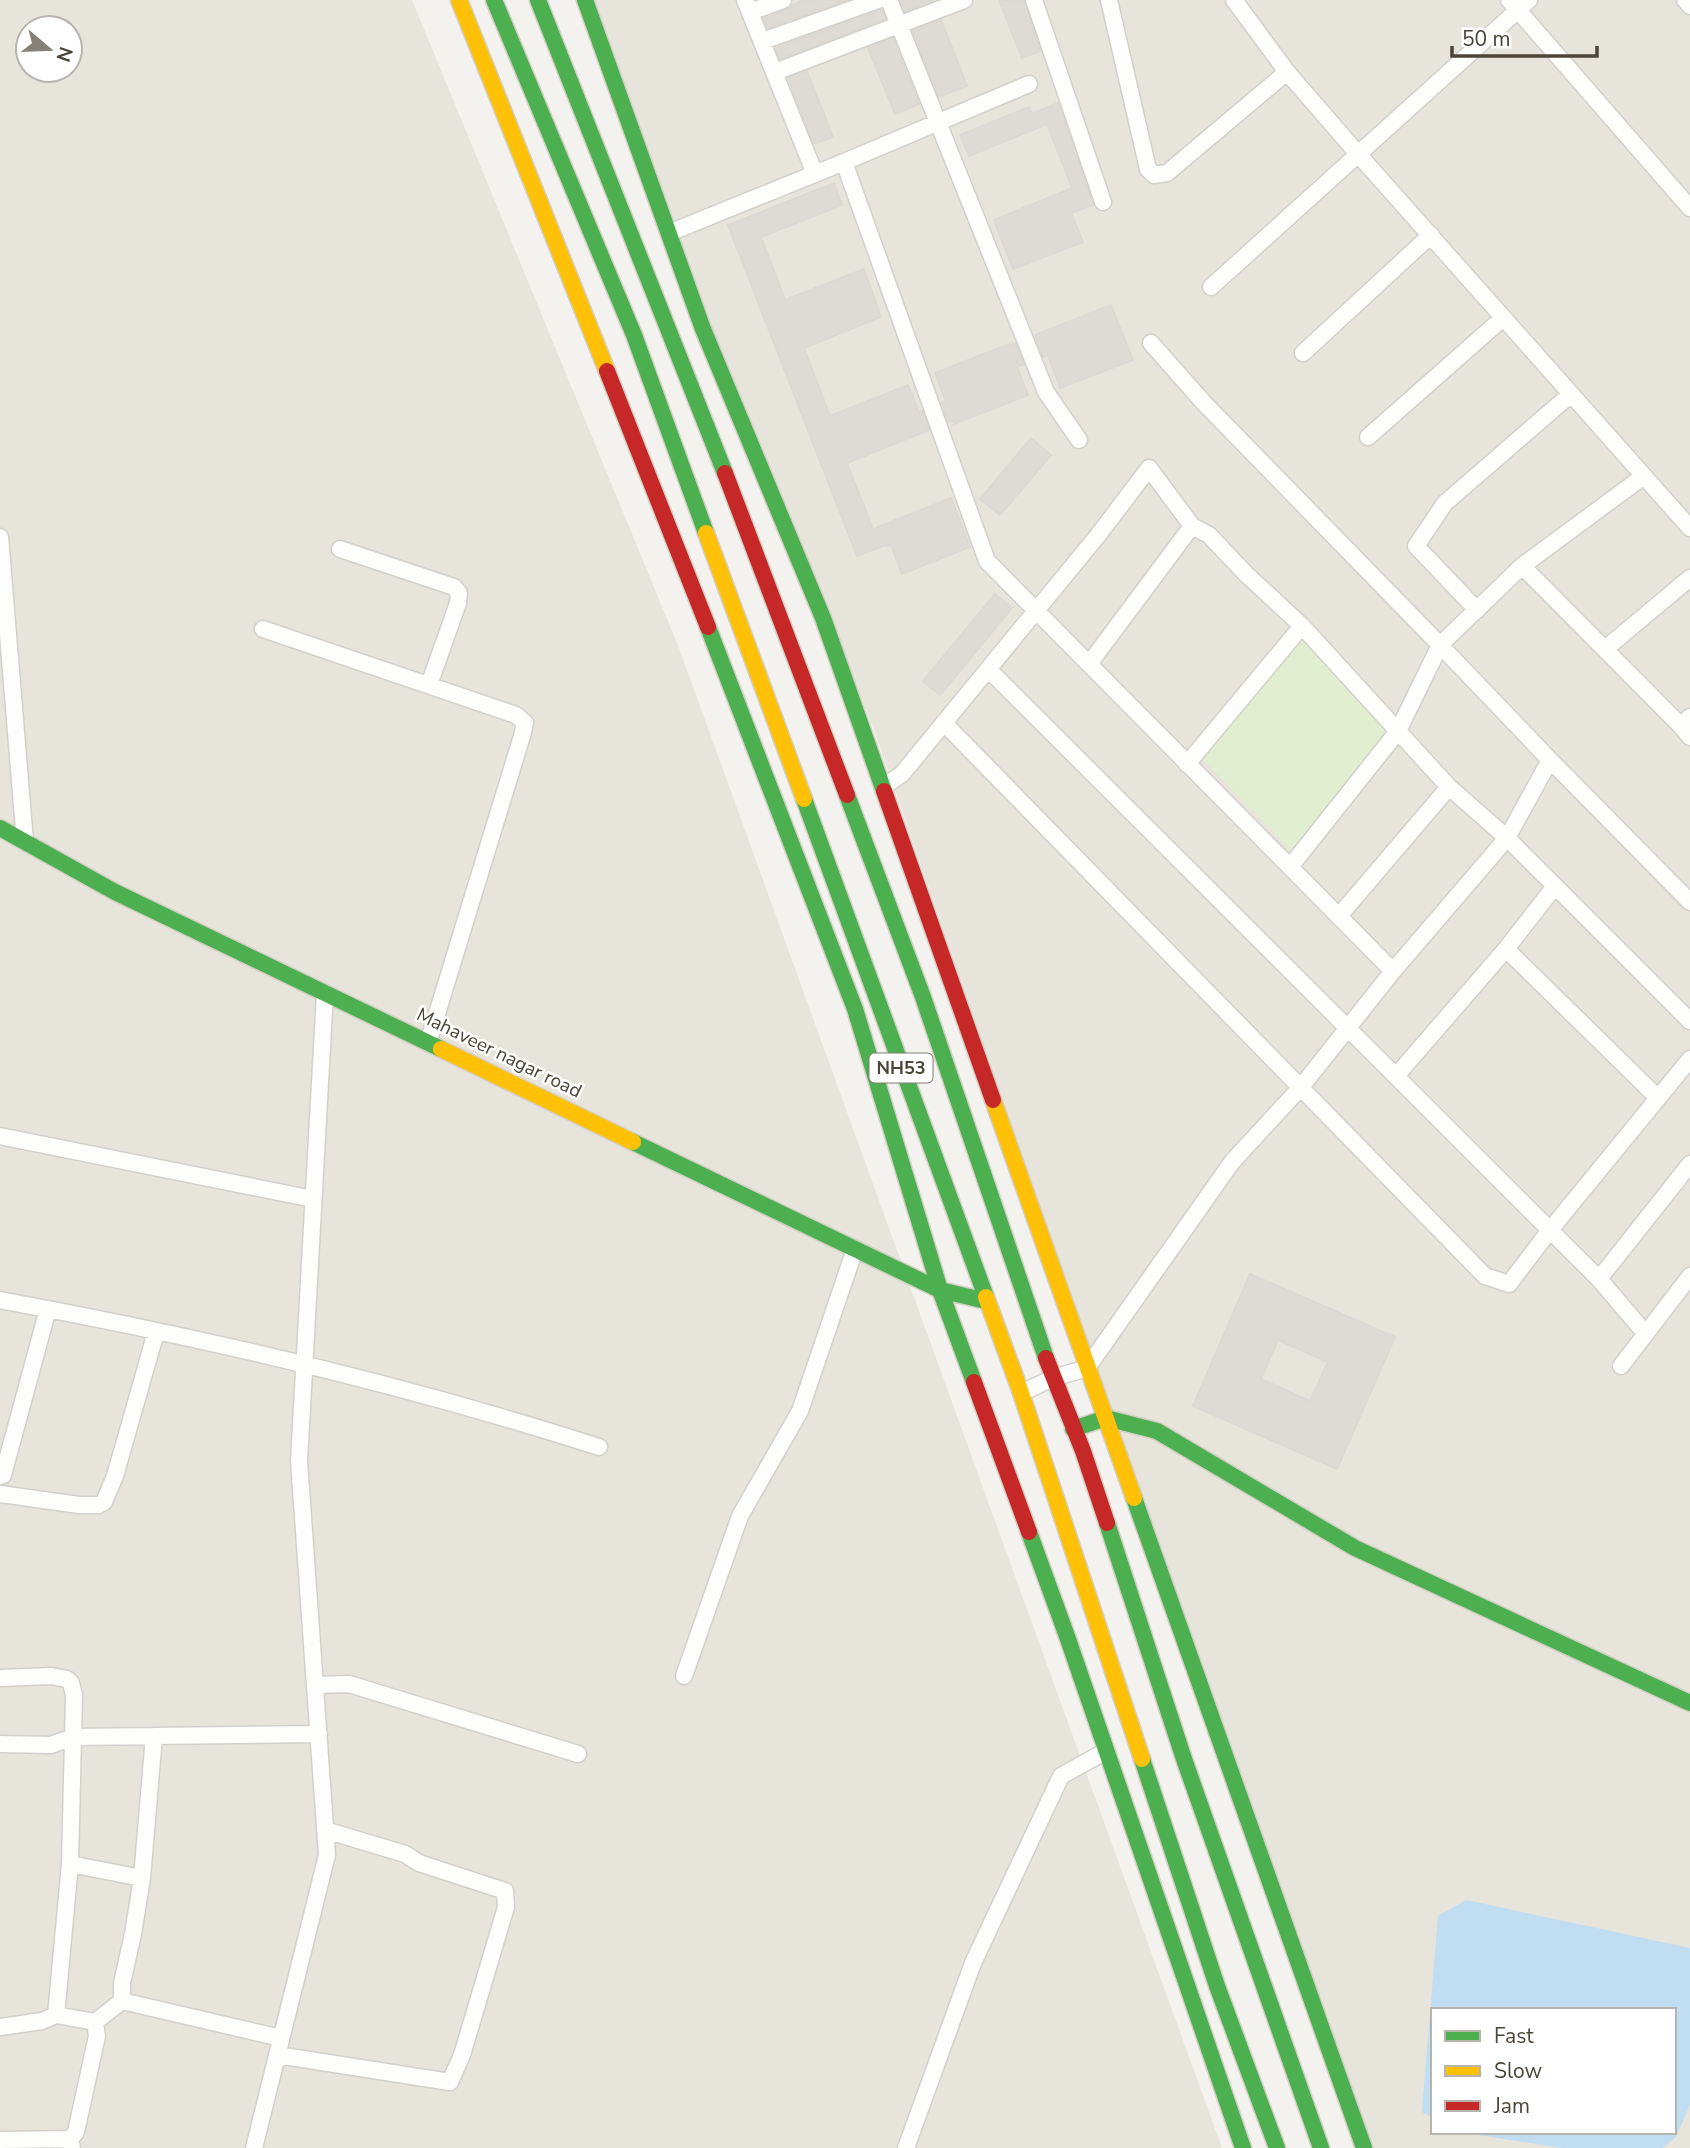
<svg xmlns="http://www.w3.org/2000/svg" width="1690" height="2148" font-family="'Nunito Sans',sans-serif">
	<rect width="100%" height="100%" fill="#f4f2ee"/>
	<path fill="#e7e4dc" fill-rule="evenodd" d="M0,0H412L679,648L1222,2148H0ZM28,28H70V70H28Z
		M575,0H1690V2148H1367L872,724ZM1433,2010H1674V2132H1433Z"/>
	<path fill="#e1eecf" d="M1303,639L1397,733L1293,852L1201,757Z"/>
	<path fill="#c0ddf1" d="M1466,1900L1690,1948V2105L1676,2137L1663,2148H1562L1459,2132H1674V2010H1433V2118L1422,2112L1438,1916Z"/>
	<path fill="#dedbd6" stroke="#dcd9d4" stroke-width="2" fill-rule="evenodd" d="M804,0H847L768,28L764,18L787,10L792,5Z
		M900,0H933L905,11Z
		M999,0H1024L1040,51L1022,58Z
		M882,10L885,19L780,59L775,48Z
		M941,20L967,86L939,97L913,31Z
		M893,38L919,104L895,114L868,48Z
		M807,71L833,137L814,144L788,78Z
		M1058,103L1093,205L1071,213L1083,242L1013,269L994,220L1072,188L1047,124L969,156L960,135L1029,107L1032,114Z
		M834,183L842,205L761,237L785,300L864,269L881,317L804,348L830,416L908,385L919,412L922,411L929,430L847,463L873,529L951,498L970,547L902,574L891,545L888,546V544L857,556L728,225Z
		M1111,305L1133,360L1060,388L1048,355L1043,357L1035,335Z
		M1015,343L1024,364L1017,367L1028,395L954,424L953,420L948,422L942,403L946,401L935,373L1007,345L1008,346Z
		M1031,438L1051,455L1000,515L980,499Z
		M995,594L1012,608L940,695L923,681Z
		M1250,1274L1395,1337L1337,1469L1193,1406ZM1278,1340L1328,1362L1310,1401L1261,1379Z"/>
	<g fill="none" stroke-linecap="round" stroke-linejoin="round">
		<defs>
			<path id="street" d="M745,0L815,174
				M889,0L1046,392L1079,440
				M1034,0L1103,202
				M1109,0L1148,169L1154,175L1167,173L1287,72
				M1234,0L1287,72L1358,154L1690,528
				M1509,0L1690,208
				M1685,0L1690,6
				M750,12L783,0
				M763,41L878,0
				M775,72L964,0
				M844,162L987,561L1393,971
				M669,233L844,162L1029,84
				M1211,287L1529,0
				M1151,343L1204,403L1440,645L1398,731L1290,867
				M1303,353L1431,235
				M1368,437L1503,318
				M0,537L25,842
				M340,549L454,587L459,593L458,603L429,685
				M1522,566L1644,476
				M1477,610L1416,546L1445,503L1571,394
				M263,629L516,715L525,723L522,736L428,1043
				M1605,649L1690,578
				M1089,664L1192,526
				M988,669L1599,1279L1645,1333
				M1690,717L1681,726L1690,737
				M944,723L1485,1276L1509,1284L1550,1230L1690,1059
				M1550,760L1690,902
				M1187,764L1302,626
				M883,787L902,774L1099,534L1149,468L1192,526L1209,535L1246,574L1302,626L1449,787L1507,838L1690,1021
				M1339,916L1449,787
				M1506,949L1658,1098
				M1396,1076L1506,949L1555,886
				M0,1136L313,1199
				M1599,1279L1690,1164
				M0,1300C202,1337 403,1384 599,1447
				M1621,1366L1690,1276
				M1021,1393L1053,1378L1087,1368L1232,1162L1301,1087L1393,971L1507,838L1550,760L1440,645L1522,566L1681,726
				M0,1476L3,1475L48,1309
				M0,1494L79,1505H98L104,1502L115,1476L156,1332
				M684,1676L740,1516L800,1411L855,1249
				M0,1678L51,1676L67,1679L71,1683L74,1695L70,1864L56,2015
				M316,1685L349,1684L578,1754
				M0,1744L51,1745L73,1737L319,1734
				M70,1864L142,1878
				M122,2001V1983L133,1934L142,1878L154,1736
				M122,2001L281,2038
				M0,2027L42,2021L56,2015L95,2022L122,2001
				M277,2055L450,2082L462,2055L506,1907L505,1891L419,1863L405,1854L325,1830
				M0,2140L70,2139
				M72,2148L70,2139L76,2132L97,2036L95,2022
				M254,2148L327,1855L299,1461L325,993
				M906,2148L973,1963L1061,1776L1106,1751"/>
			<path id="fast" d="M494,0L634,335L706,533
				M538,0L725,473
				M585,0L703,329L823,618L884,791
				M708,627L855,1009L940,1290L974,1382
				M847,795L923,997L1046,1358
				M804,799L986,1297
				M0,828L115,892L441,1049
				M633,1142L940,1290L986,1301
				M1073,1429L1106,1418L1157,1431L1355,1548L1690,1703
				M1134,1498L1364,2148
				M1107,1523L1184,1759L1321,2148
				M1029,1532L1068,1639L1243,2148
				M1142,1759L1217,1986L1277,2148"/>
			<path id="slow" d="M459,0L607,371
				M706,533L804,799
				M441,1049L633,1142
				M993,1100L1134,1498
				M986,1297L1021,1393L1142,1759"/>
			<path id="jam" d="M607,371L708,627
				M725,473L847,795
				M884,791L993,1100
				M1046,1358L1083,1451L1107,1523
				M974,1382L1029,1532"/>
		</defs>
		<use href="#street" stroke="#d2d0cb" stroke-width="19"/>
		<use href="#fast" stroke="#d3cfc5" stroke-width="19"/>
		<use href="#slow" stroke="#d3cfc5" stroke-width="19"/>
		<use href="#jam" stroke="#d3cfc5" stroke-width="19"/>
		<use href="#street" stroke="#fdfdfc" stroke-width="16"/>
		<use href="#fast" stroke="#4caf50" stroke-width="16"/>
		<use href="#slow" stroke="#ffc107" stroke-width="16"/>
		<use href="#jam" stroke="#c62828" stroke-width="16"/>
	</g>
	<g text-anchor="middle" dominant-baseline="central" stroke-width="5" stroke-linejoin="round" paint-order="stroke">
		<rect fill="#fff" stroke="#817c74" stroke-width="2" x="869.5" y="1053.5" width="63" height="29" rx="5"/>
		<g font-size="18" font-weight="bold" fill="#4b4439">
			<text x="901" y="1068">NH53</text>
		</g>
		<g font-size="19" fill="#4b4439" stroke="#fff">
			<text transform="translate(499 1053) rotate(26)">Mahaveer nagar road</text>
		</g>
	</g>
	<rect x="1431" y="2008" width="245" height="126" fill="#ffffff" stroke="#b7b4b0" stroke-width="2"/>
	<rect x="1445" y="2031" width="35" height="10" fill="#4caf50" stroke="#b7b4b0" stroke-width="2"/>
	<text x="1494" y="2043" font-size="21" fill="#4b4439">Fast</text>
	<rect x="1445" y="2066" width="35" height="10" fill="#ffc107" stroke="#b7b4b0" stroke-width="2"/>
	<text x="1494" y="2078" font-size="21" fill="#4b4439">Slow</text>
	<rect x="1445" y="2101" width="35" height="10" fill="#c62828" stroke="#b7b4b0" stroke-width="2"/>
	<text x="1494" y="2113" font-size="21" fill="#4b4439">Jam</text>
	<g transform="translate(49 49) rotate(109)"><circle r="33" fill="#ffffff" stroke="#b7b4b0" stroke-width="2"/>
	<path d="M0-5L12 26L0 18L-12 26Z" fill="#868178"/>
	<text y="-10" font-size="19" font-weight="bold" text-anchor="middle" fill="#4b4439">N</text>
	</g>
	<path d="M1452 46v10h145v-10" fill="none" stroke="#4b4439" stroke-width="3.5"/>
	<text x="1462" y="46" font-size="21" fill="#4b4439" stroke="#ffffff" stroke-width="5" paint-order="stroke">50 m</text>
</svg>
